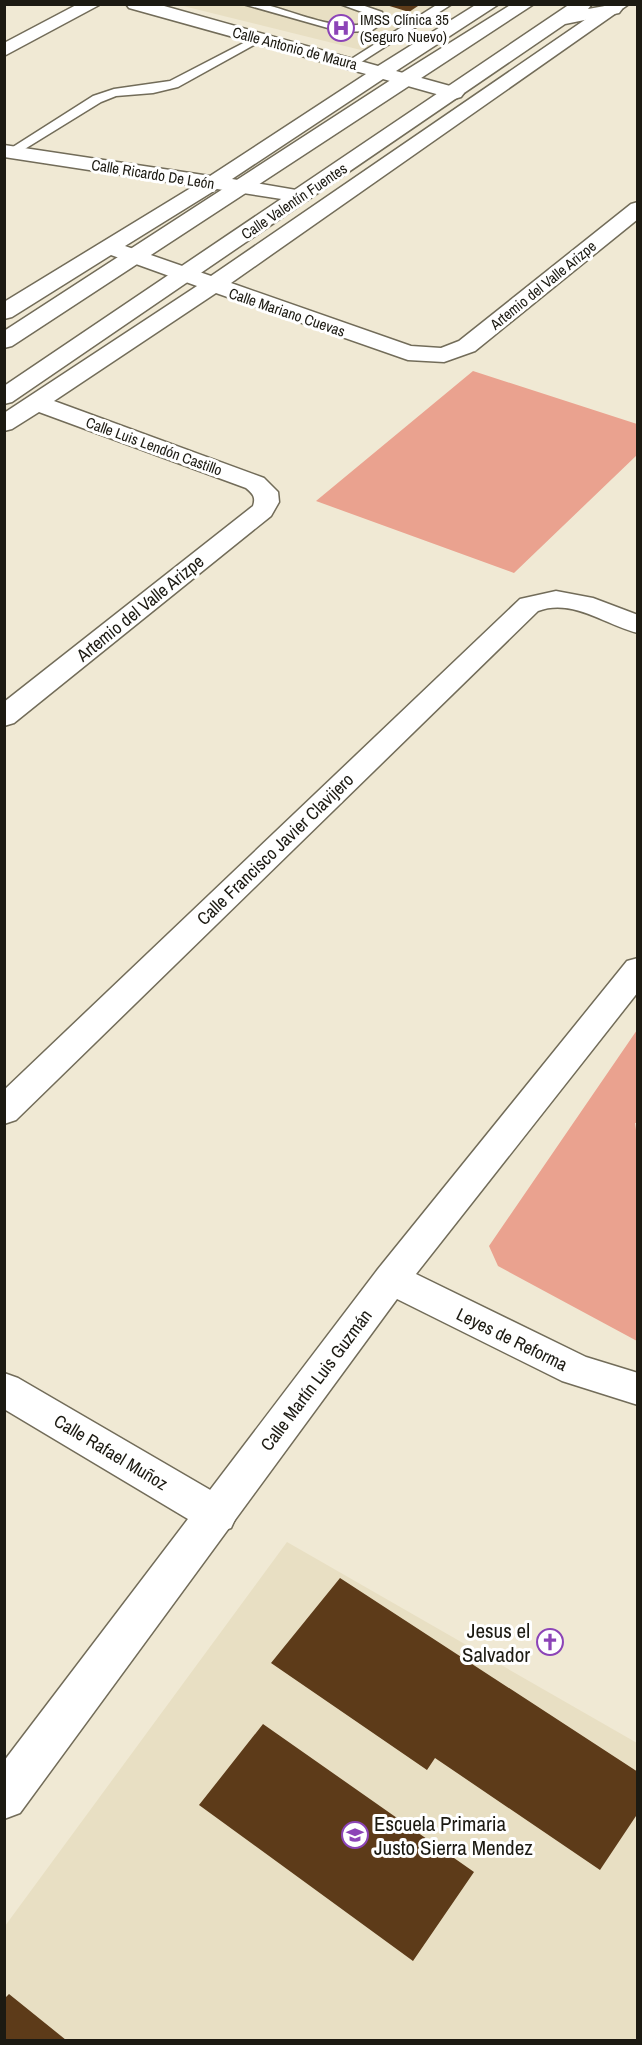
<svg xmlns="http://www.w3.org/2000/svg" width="642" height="2045" font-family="'Archivo Narrow',sans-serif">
	<rect width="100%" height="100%" fill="#f0e9d4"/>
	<path fill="#e8dfc3" d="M179,5H446L369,52Z
		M287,1542L637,1743V2040H5V1926Z"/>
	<path fill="#eaa28f" d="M473,371L637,424V455L514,573L316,501Z
		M637,1030L638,1123H635L638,1144L637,1341L498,1266L489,1246Z"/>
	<path fill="#5d3b19" d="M383,4H421L409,12Z
		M340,1578L638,1772V1813L600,1870L435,1758L427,1770L271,1663Z
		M263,1724L474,1872L413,1961L199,1805Z
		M9,1994L66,2040H4V1999Z"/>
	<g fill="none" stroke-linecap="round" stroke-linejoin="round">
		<defs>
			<path id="service" d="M243,4C250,4 259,4 266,5C297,12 347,37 375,19L373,16L340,4H359L382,12L387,20L371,31L342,32Z
				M438,4H452L355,66H347L345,63Z
				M259,35L263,36V40L178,87L153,93L116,96L101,102L15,155H7L5,152L93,96L114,89L170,81Z"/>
			<path id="minor" d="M78,4H101L4,56V43Z
				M126,4H157L378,66L477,4H499L396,71L461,89L464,93L461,97L454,99L383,79L232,179L308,192L311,196L308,200L301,202L217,189L125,246L211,276L608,4H629L231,283L411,346L441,348L459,341L631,204L638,202V219L475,351L444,362L408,360L216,293L54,401L264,478L278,492L279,502L271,516L14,723L4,726V702L253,506C256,497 253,494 246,488L39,412L12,429L4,431V413L197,286L111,255L12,317L4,319V302L194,186L4,157V145L210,176L366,74L129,8Z
				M556,591L593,598L638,615V633C605,625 573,598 538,611L16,1120L4,1124V1090L520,599Z
				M4,1373L18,1378L231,1502L237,1515L231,1528L217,1533L203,1528L4,1409Z"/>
			<path id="tertiary" d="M638,958V992L416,1274L586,1357L638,1373V1405L562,1381L397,1299L20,1813L4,1819V1761L378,1269L627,961Z"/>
			<path id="secondary" d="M512,4H534L12,346L4,348V331L400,74Z
				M570,4H592L588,9L616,4L622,9L619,13L565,24L12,402L4,404V386Z"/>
		</defs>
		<use href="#service" stroke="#726c59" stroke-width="3"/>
		<use href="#minor" stroke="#726c59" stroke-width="3"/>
		<use href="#tertiary" stroke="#726c59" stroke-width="3"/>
		<use href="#secondary" stroke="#726c59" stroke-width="3"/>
		<use href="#service" fill="#fff" fill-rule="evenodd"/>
		<use href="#minor" fill="#fff" fill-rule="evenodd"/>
		<use href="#tertiary" fill="#fff" fill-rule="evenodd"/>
		<use href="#secondary" fill="#fff" fill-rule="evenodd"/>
	</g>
	<defs>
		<symbol id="hospital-ring" viewBox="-11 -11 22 22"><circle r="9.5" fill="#fff" stroke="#8c44b7" stroke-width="1.5"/><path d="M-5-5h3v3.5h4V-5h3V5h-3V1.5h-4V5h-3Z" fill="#8c44b7"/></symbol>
		<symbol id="church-ring" viewBox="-11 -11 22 22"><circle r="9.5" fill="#fff" stroke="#8c44b7" stroke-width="1.5"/><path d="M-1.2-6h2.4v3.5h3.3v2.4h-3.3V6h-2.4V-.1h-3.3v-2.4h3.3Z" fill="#8c44b7"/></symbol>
		<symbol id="school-ring" viewBox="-11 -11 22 22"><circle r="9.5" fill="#fff" stroke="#8c44b7" stroke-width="1.5"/><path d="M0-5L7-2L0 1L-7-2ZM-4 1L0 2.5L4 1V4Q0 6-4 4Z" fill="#8c44b7"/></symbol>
	</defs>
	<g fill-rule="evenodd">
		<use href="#hospital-ring" x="326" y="13" width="30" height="30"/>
		<use href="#church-ring" x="535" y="1627" width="30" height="30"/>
		<use href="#school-ring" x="340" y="1820" width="30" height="30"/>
	</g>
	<g text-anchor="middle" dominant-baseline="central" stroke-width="6" stroke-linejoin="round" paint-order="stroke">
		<g font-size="15" fill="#1c1a12" stroke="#fff" text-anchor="start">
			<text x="360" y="19">IMSS Clínica 35<tspan x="360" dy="17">(Seguro Nuevo)</tspan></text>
		</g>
		<g font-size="15" fill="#1c1a12" stroke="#fff">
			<text transform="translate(295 48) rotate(15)">Calle Antonio de Maura</text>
			<text transform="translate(153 174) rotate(9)">Calle Ricardo De León</text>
			<text transform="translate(294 201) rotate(-34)">Calle Valentín Fuentes</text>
			<text transform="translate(543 285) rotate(-39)">Artemio del Valle Arizpe</text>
			<text transform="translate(287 312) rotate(19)">Calle Mariano Cuevas</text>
			<text transform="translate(154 446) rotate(20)">Calle Luis Lendón Castillo</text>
		</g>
		<g font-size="18" fill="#1c1a12" stroke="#fff">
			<text transform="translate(140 608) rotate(-39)">Artemio del Valle Arizpe</text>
			<text transform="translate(275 849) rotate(-44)">Calle Francisco Javier Clavijero</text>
			<text transform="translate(512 1339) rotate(26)">Leyes de Reforma</text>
			<text transform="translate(316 1380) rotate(-53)">Calle Martín Luis Guzmán</text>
			<text transform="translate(111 1452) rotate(31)">Calle Rafael Muñoz</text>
		</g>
		<g font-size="21" fill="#1c1a12" stroke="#fff" text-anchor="end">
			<text x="530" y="1630">Jesus el<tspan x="530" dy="24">Salvador</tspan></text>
			<text x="374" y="1823" text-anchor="start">Escuela Primaria<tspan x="374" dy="24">Justo Sierra Mendez</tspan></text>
		</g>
	</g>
	<rect width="642" height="2045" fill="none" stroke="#1c1a12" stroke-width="12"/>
</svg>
